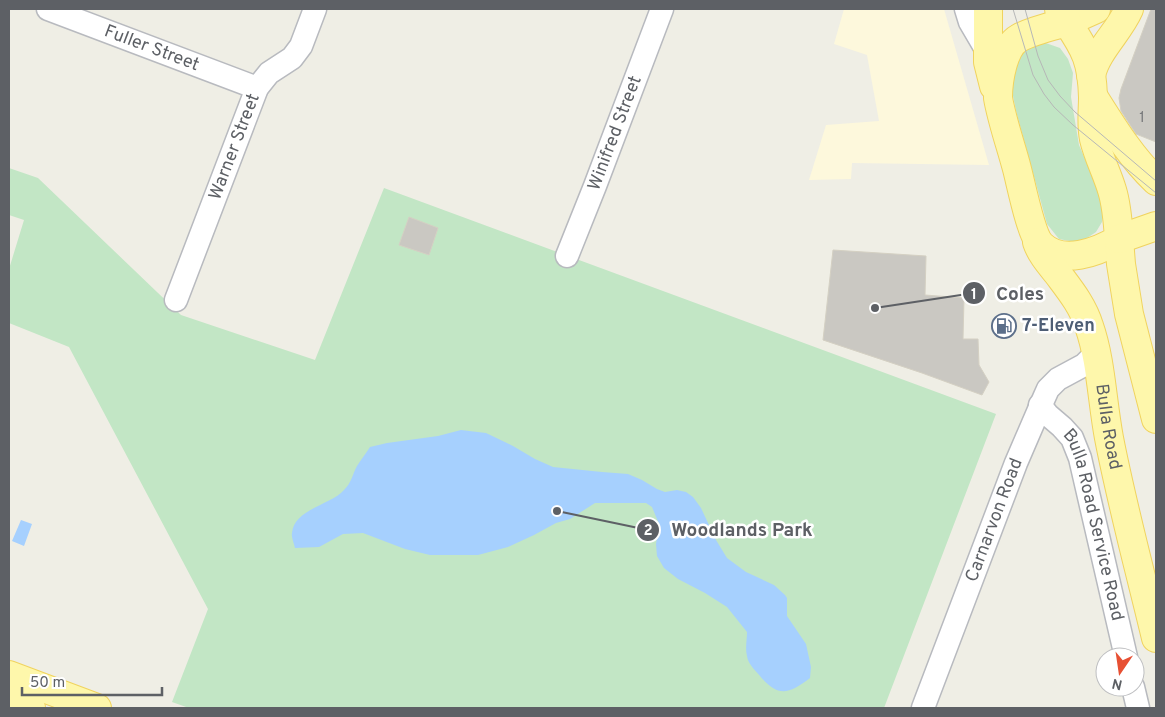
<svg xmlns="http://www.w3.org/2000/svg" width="1165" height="717" font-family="Overpass,sans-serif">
	<rect width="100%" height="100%" fill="#efeee5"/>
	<path fill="#fdf8dc" d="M844,9H944L989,165L852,163L851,179L809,180L826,125L879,121L867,55L834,44Z"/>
	<path fill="#c2e6c5" d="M1040,41L1060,48L1068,59L1073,73L1071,97L1079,145L1101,196L1104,210L1102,222L1096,232L1087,238L1075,242L1059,239L1047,224L1016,111L1010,81L1013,56Z
		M9,168L38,178L181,315L315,360L384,188L996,414L884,708H189L172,702L208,609L69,347L9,323V269L24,220L9,215Z"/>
	<path fill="#a6d0fe" d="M461,430L486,433L513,446L535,459L553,467L602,472L628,474L642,480L657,489L665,492L677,490L686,492L693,497L701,508L716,540L727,558L746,572L774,585L785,595L787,598V616L806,644L811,667L810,678C789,694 778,698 760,676C755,670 748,664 747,656C745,648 747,640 747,632L727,607L705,593L678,579L664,568L657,556L656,544L659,524L652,507L646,503H595L570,519L556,523L534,535L508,547L478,555H430L405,549L363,533L343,534L319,547L295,548C294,543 291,537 292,533C294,509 331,505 344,490C352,482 352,475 357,466C361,460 366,453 370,447L387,443L438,436Z
		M21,520L32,524L24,546L12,541Z"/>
	<path fill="#cac8c2" stroke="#d4d0c3" d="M1151,9H1156V142L1136,134L1121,111L1119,98L1121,89Z
		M409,217L438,228L429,255L399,245Z
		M833,250L926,256L925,295L964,298L963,339H978L979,365L989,382L982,395L922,373L823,340Z"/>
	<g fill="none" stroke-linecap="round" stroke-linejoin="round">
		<defs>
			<g id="minor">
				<path id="s1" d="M48,9L257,88"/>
				<path d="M966,9L970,22L987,51"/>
				<path id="s2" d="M567,256L595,186L662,9"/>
				<path id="s3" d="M176,300L257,88L269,73L292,58L301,46L315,9"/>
				<path id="s4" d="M1040,405L1048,415L1062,427L1072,438L1080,458L1126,657"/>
				<path d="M1133,687L1138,708"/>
				<path id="s5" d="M923,708L1016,463L1044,398L1048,389L1058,379L1084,365L1096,353"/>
			</g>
			<g id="major">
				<path d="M988,9V62L994,86"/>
				<path d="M1059,9L1067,22L1096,9"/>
				<path d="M1067,22C1086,50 1092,62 1093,97C1093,111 1091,125 1094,139C1098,156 1107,173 1112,190C1117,206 1118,223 1119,239C1098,252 1062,266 1041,245C1031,235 1021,184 1017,169C1011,146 1002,121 998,98C998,81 1003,47 1019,38C1031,31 1053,26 1067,22Z"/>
				<path d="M1091,75C1097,50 1119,32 1129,9"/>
				<path d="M1093,96C1112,126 1130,156 1156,181"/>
				<path d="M1119,239L1121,264L1129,314L1156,419"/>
				<path d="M1119,239L1156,226"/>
				<path id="s6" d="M1037,242C1041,254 1050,264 1058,274C1070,290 1083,306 1089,326C1101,360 1102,401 1109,438C1122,505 1140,571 1156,638"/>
				<path d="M9,675L97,708"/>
				<path d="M9,700L31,708"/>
			</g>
		</defs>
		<use href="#minor" stroke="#b8babf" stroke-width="25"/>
		<use href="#major" stroke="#f0d35e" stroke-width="30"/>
		<use href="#minor" stroke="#fff" stroke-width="22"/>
		<use href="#major" stroke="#fef7ab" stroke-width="28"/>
		<path stroke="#b6b7b7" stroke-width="1" d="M1013,9L1033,75L1044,94L1054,107L1073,125L1156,193
			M1025,9L1038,56L1048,80L1060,96L1075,112L1156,181"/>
	</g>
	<defs>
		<symbol id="fuel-ring" viewBox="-11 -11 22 22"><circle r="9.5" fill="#fff" stroke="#5c6f8a" stroke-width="1.5"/><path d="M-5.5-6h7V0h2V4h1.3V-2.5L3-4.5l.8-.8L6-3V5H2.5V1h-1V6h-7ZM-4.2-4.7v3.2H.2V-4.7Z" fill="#5c6f8a"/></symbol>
	</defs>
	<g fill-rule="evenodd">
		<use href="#fuel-ring" x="990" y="312" width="28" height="28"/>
	</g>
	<g text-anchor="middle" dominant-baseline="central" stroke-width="5" stroke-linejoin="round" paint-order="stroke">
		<g font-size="15" fill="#787a7c">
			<text x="1142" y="118">1</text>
		</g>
		<g font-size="18" fill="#5d6065" stroke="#fff">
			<text stroke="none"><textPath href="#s1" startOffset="111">Fuller Street</textPath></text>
			<text stroke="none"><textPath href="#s2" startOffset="132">Winifred Street</textPath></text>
			<text stroke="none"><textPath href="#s3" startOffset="164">Warner Street</textPath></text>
			<text stroke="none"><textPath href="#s6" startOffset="202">Bulla Road</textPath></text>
			<text stroke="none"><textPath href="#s5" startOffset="201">Carnarvon Road</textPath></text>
			<text stroke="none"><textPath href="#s4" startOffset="136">Bulla Road Service Road</textPath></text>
		</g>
		<g font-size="18" font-weight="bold" fill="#4e5e75" stroke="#fff" text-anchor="start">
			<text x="1022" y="326">7-Eleven</text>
		</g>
	</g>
	<path fill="none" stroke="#5d6065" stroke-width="2" d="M875 308L974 293M557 511L648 530"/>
	<g fill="#5d6065" stroke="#fff" stroke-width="2">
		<circle cx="875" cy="308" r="5"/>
		<circle cx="557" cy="511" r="5"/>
		<circle cx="974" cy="293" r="12"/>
		<circle cx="648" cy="530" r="12"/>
	</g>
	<g font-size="15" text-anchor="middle" font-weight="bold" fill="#fff">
		<text x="974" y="299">1</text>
		<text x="648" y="535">2</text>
	</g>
	<g font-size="19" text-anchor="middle" font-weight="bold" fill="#5d6065" stroke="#fff" stroke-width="5" stroke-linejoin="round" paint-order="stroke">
		<text x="1020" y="300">Coles</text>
		<text x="742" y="536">Woodlands Park</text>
	</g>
	<rect width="1165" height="717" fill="none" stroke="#5d6065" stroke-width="20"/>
	<g transform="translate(1120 672) rotate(193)"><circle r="24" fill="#ffffff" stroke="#bebfc1"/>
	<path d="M0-4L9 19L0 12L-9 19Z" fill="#e75033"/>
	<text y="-8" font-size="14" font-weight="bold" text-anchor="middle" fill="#5d6065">N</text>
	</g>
	<path d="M22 687v8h140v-8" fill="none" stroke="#5d6065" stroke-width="2.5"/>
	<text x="30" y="687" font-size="15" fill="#5d6065" stroke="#ffffff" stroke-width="4" paint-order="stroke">50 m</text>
</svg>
